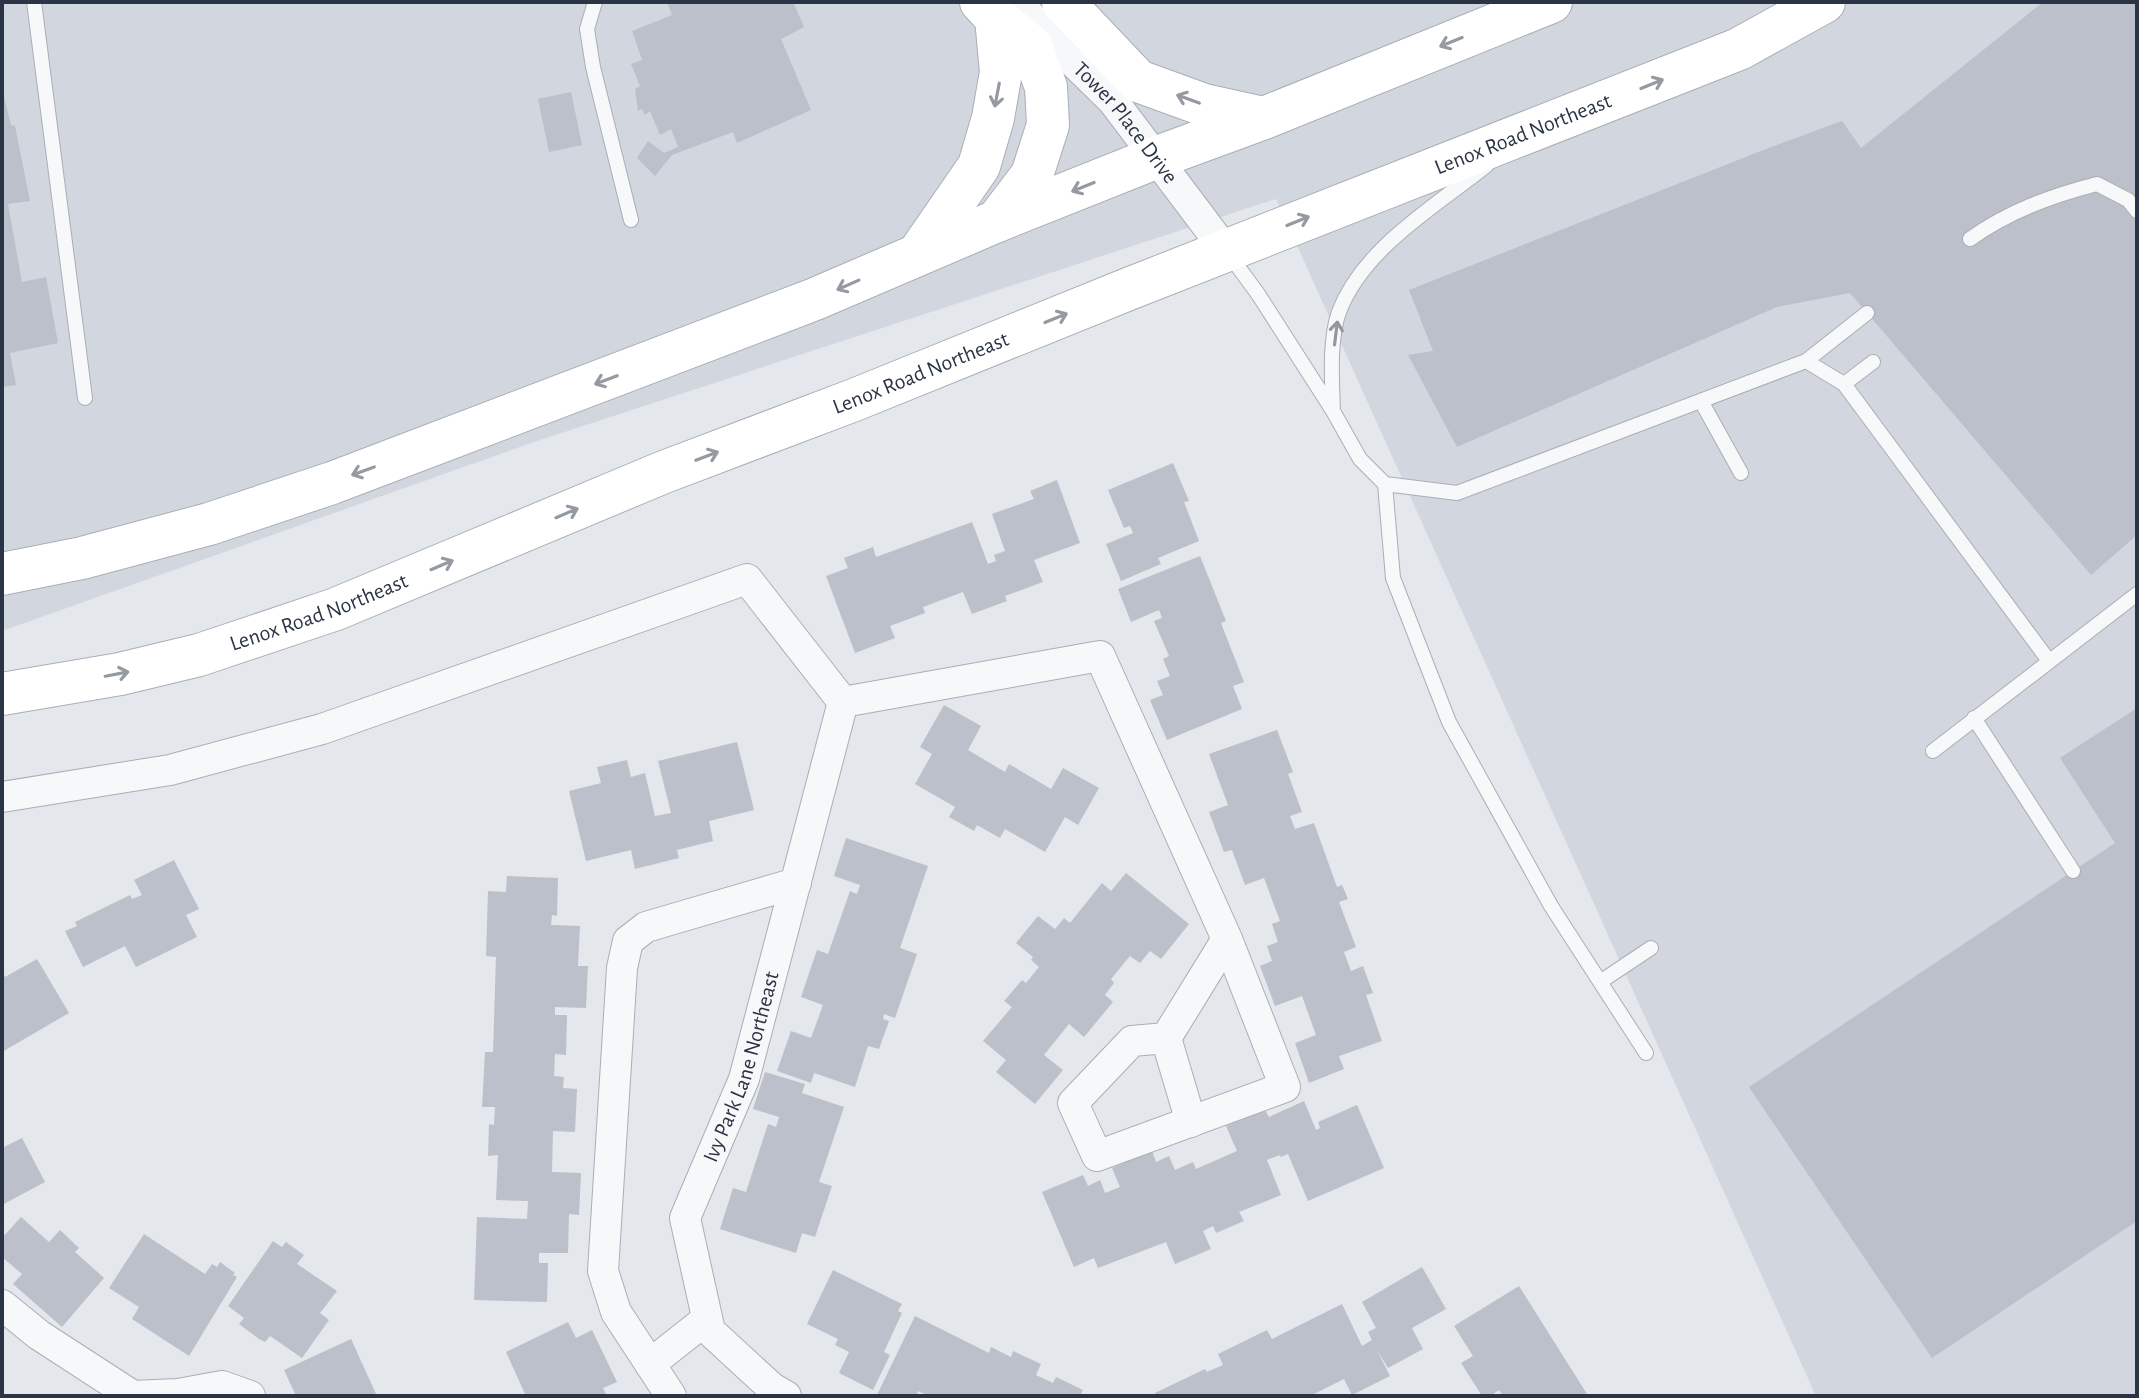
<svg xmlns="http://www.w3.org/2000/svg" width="2139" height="1398" font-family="'Alegreya Sans',sans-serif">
	<rect width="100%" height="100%" fill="#e4e7ec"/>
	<path fill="#d2d6de" d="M2,2H2137V1396H1816L1276,199L531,443L2,631Z"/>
	<path fill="#bbc0ca" d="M667,2H799L794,4L804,27L781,39L811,110L737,143L733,132L672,155L655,176L637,158L648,141L664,153L678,147L671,129L660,135L650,111L645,115L642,109L638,111L635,89L640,86L631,64L642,60L632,31L672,15Z
		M2043,2H2137V535L2091,575L1850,293L1777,307L1457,447L1408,355L1433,351L1409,290L1766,149L1842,121L1861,148Z
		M2,88L11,125L15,126L30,201L8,204L22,282L46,277L58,343L10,353L16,385L2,387Z
		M571,92L582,145L549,152L538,99Z
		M1173,463L1189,501L1184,502L1199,541L1158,558L1161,564L1121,581L1106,544L1133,533L1130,526L1124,528L1108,490Z
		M1057,480L1080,543L1034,560L1043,582L1005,596L1007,601L972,614L963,592L923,607L925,613L890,626L895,638L855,653L826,576L848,568L844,558L873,547L876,557L972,522L988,564L996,561L994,555L1005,551L992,514L1034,499L1030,491Z
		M1200,556L1226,621L1221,623L1244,682L1233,686L1242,709L1167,740L1150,700L1163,695L1157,681L1170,676L1163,659L1169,656L1154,621L1162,618L1159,610L1131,622L1118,589Z
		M944,705L981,726L968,750L1005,772L1009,764L1051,789L1063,768L1099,788L1078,825L1065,817L1045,852L1005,829L1000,838L977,825L974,831L949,817L955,807L915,784L932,754L920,747Z
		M2137,708V1221L1932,1358L1749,1087L2115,843L2060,758Z
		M1277,730L1293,772L1288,774L1302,812L1290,816L1295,829L1314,823L1337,887L1342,885L1348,899L1339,902L1356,947L1344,952L1351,971L1363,966L1373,993L1366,995L1382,1041L1339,1056L1344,1069L1309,1083L1295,1043L1316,1035L1302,996L1275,1006L1260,966L1272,961L1267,946L1278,942L1272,924L1280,921L1264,878L1245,885L1232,850L1224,852L1209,812L1228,805L1209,754Z
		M737,742L754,810L709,821L713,841L677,850L679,858L635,869L631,850L586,861L569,791L601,783L597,767L627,760L631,777L645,773L655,816L671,813L658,761Z
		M846,838L928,866L900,948L917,954L895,1018L884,1014L883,1019L889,1021L879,1049L868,1046L855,1087L814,1073L811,1083L777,1071L791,1031L811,1038L823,1005L801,997L817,950L828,954L850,891L857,894L860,885L834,876Z
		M174,860L199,909L186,915L197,937L136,967L125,946L83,967L65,931L77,926L75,922L130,895L132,899L142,895L134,880Z
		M1126,873L1189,924L1161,959L1150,951L1140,963L1130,956L1111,979L1114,983L1105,995L1113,1002L1084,1037L1069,1024L1044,1055L1063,1070L1035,1104L996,1072L1006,1060L983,1041L1012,1007L1004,1001L1022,980L1026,983L1039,967L1031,960L1033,957L1016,943L1038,916L1055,929L1064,918L1070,923L1102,883L1111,891Z
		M507,876L558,878L557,916L552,915L551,925L580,926L578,966H588L586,1008L555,1007V1015H567L566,1055L555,1054L554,1076L564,1077L563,1088L577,1089L575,1132L553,1131L552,1172L581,1173L579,1215L569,1214L568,1253H539V1263H548L547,1302L474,1300L477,1217L527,1219L528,1201L496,1200L498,1155L488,1156L489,1124L494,1125L495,1107H482L485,1052H493L496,957L486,956L488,891L506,892Z
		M37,959L69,1013L2,1052V972L5,977Z
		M765,1072L805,1084L802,1093L844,1107L819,1182L832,1186L815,1237L802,1233L796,1253L720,1229L733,1188L746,1192L768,1124L776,1127L779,1117L753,1109Z
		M1304,1101L1316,1130L1320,1128L1318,1122L1357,1105L1384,1168L1308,1201L1288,1154L1281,1157L1280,1155L1267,1160L1281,1195L1239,1212L1244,1221L1216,1233L1213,1226L1203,1231L1211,1249L1175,1264L1166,1242L1098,1268L1094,1258L1074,1267L1042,1192L1083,1175L1088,1186L1100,1180L1105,1193L1120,1187L1112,1168L1152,1151L1156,1162L1169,1156L1175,1170L1193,1162L1196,1169L1237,1151L1226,1126L1265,1110L1269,1117Z
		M22,1138L45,1182L2,1205V1148Z
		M21,1217L49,1242L60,1230L79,1248L75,1252L104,1278L62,1327L13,1284L22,1274L2,1257V1238Z
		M144,1234L205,1274L212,1264L217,1267L220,1262L235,1273L233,1275L237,1277L189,1356L132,1319L139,1307L109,1288Z
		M273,1241L282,1247L286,1242L304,1255L297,1264L337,1291L320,1313L329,1320L302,1358L270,1336L265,1342L259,1339L239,1324L244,1318L228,1306Z
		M1422,1267L1446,1309L1412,1328L1423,1349L1388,1368L1377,1350L1390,1376L1352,1395L1344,1379L1310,1396H1157L1155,1393L1205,1369L1207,1372L1223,1365L1218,1354L1267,1330L1272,1339L1342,1304L1362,1346L1372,1340L1368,1332L1376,1328L1362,1302Z
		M833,1270L902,1304L898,1311L902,1313L884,1352L890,1355L873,1390L839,1373L849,1352L835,1345L838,1339L807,1324Z
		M1519,1286L1587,1394L1584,1396H1503L1499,1390L1490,1396H1482L1461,1363L1473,1356L1454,1326Z
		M915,1316L989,1353L991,1347L1011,1357L1013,1351L1041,1364L1036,1375L1053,1383L1056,1377L1083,1390L1080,1396H929L918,1391L916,1396H880L877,1395Z
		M568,1322L576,1338L592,1330L617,1382L603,1388L607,1396H526L506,1352Z
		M351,1339L377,1396H296L284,1370Z"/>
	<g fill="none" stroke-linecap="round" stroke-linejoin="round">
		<defs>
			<path id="service" d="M34,2L85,398
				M595,2L587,29L593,67L631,220
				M1970,239C2009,211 2051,196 2097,184L2128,200L2137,211
				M1228,253L1258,294L1333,411L1360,459L1385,484L1457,493L1806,361L1844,384L2049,661
				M1806,361L1867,313
				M1844,384L1873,362
				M1701,401L1741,473
				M1333,411C1332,382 1329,339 1339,312C1363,248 1436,206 1487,165
				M1385,484L1393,578L1449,722L1551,906L1646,1053
				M1974,718L2073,871
				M1933,751L2137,594
				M1600,982L1651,948"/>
			<g id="minor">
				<path id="s1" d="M1018,2L1053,42L1113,101L1226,251"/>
				<path d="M2,797L170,770L322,729L747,579L843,702L1100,656L1227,939L1285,1087L1097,1156L1073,1103L1132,1041L1166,1038L1227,939"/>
				<path d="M1166,1038L1191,1122"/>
				<path d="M2,1305L39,1335L133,1396"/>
				<path d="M650,1364L707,1319"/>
				<path d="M133,1396L178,1394L222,1386L250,1396"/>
				<path d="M671,1396L616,1312L603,1271L622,968L628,941L646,927L796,883"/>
				<path id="s2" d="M786,1396L772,1388L710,1331L685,1218L744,1079L843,702"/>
			</g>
			<g id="secondary">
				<path d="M981,2L996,18L1031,46L1046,87L1048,125L1032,175L997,221"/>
				<path d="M1063,2L1138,81L1204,105L1263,118"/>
				<path d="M919,253L979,166L993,118L1001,72L996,18"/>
				<path d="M2,574L82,558L209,524L332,483L815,299L997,221L1155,158L1264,118L1551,2"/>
				<path id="s3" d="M2,694L120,674L199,655L336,609L664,472L854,400L1131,288L1739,49L1824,2"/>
			</g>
		</defs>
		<use href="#service" stroke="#a9aeb7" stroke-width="16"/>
		<use href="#minor" stroke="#a9aeb7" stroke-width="32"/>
		<use href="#secondary" stroke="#a9aeb7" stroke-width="44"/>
		<use href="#service" stroke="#f7f8fa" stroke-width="14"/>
		<use href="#minor" stroke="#f7f8fa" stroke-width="30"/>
		<use href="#secondary" stroke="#fff" stroke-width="42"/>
	</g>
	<defs><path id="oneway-shaft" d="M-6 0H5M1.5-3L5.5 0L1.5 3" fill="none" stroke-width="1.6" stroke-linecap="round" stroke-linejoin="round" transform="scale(2)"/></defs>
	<g stroke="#959aa2">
		<use href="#oneway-shaft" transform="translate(1451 42) rotate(158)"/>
		<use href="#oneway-shaft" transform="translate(1652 84) rotate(-22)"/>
		<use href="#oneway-shaft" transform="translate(997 95) rotate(101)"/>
		<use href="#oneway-shaft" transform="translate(1188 99) rotate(-160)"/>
		<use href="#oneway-shaft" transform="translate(1083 187) rotate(158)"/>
		<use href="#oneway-shaft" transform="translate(1298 221) rotate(-22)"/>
		<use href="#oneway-shaft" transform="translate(848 285) rotate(156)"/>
		<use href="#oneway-shaft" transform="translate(1056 318) rotate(-22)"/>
		<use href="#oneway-shaft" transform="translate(606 380) rotate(159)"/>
		<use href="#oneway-shaft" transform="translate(707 456) rotate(-21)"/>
		<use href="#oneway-shaft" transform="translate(363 471) rotate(160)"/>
		<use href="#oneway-shaft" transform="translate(567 513) rotate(-23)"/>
		<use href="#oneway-shaft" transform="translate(442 565) rotate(-23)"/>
		<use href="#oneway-shaft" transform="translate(117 674) rotate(-11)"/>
	</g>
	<use stroke="#9196a0" href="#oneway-shaft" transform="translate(1336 333) rotate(-83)"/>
	<g text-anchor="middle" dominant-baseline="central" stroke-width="8" stroke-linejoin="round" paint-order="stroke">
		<g font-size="22" fill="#2b3445" stroke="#f4f6f9">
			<text stroke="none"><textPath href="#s1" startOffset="162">Tower Place Drive</textPath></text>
			<text stroke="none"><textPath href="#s3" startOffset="1624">Lenox Road Northeast</textPath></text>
			<text stroke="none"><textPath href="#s3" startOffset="976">Lenox Road Northeast</textPath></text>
			<text stroke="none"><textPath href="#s3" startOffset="328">Lenox Road Northeast</textPath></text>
			<text stroke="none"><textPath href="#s2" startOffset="378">Ivy Park Lane Northeast</textPath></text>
		</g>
	</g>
	<rect width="2139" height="1398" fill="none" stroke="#2b3445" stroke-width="8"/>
</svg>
